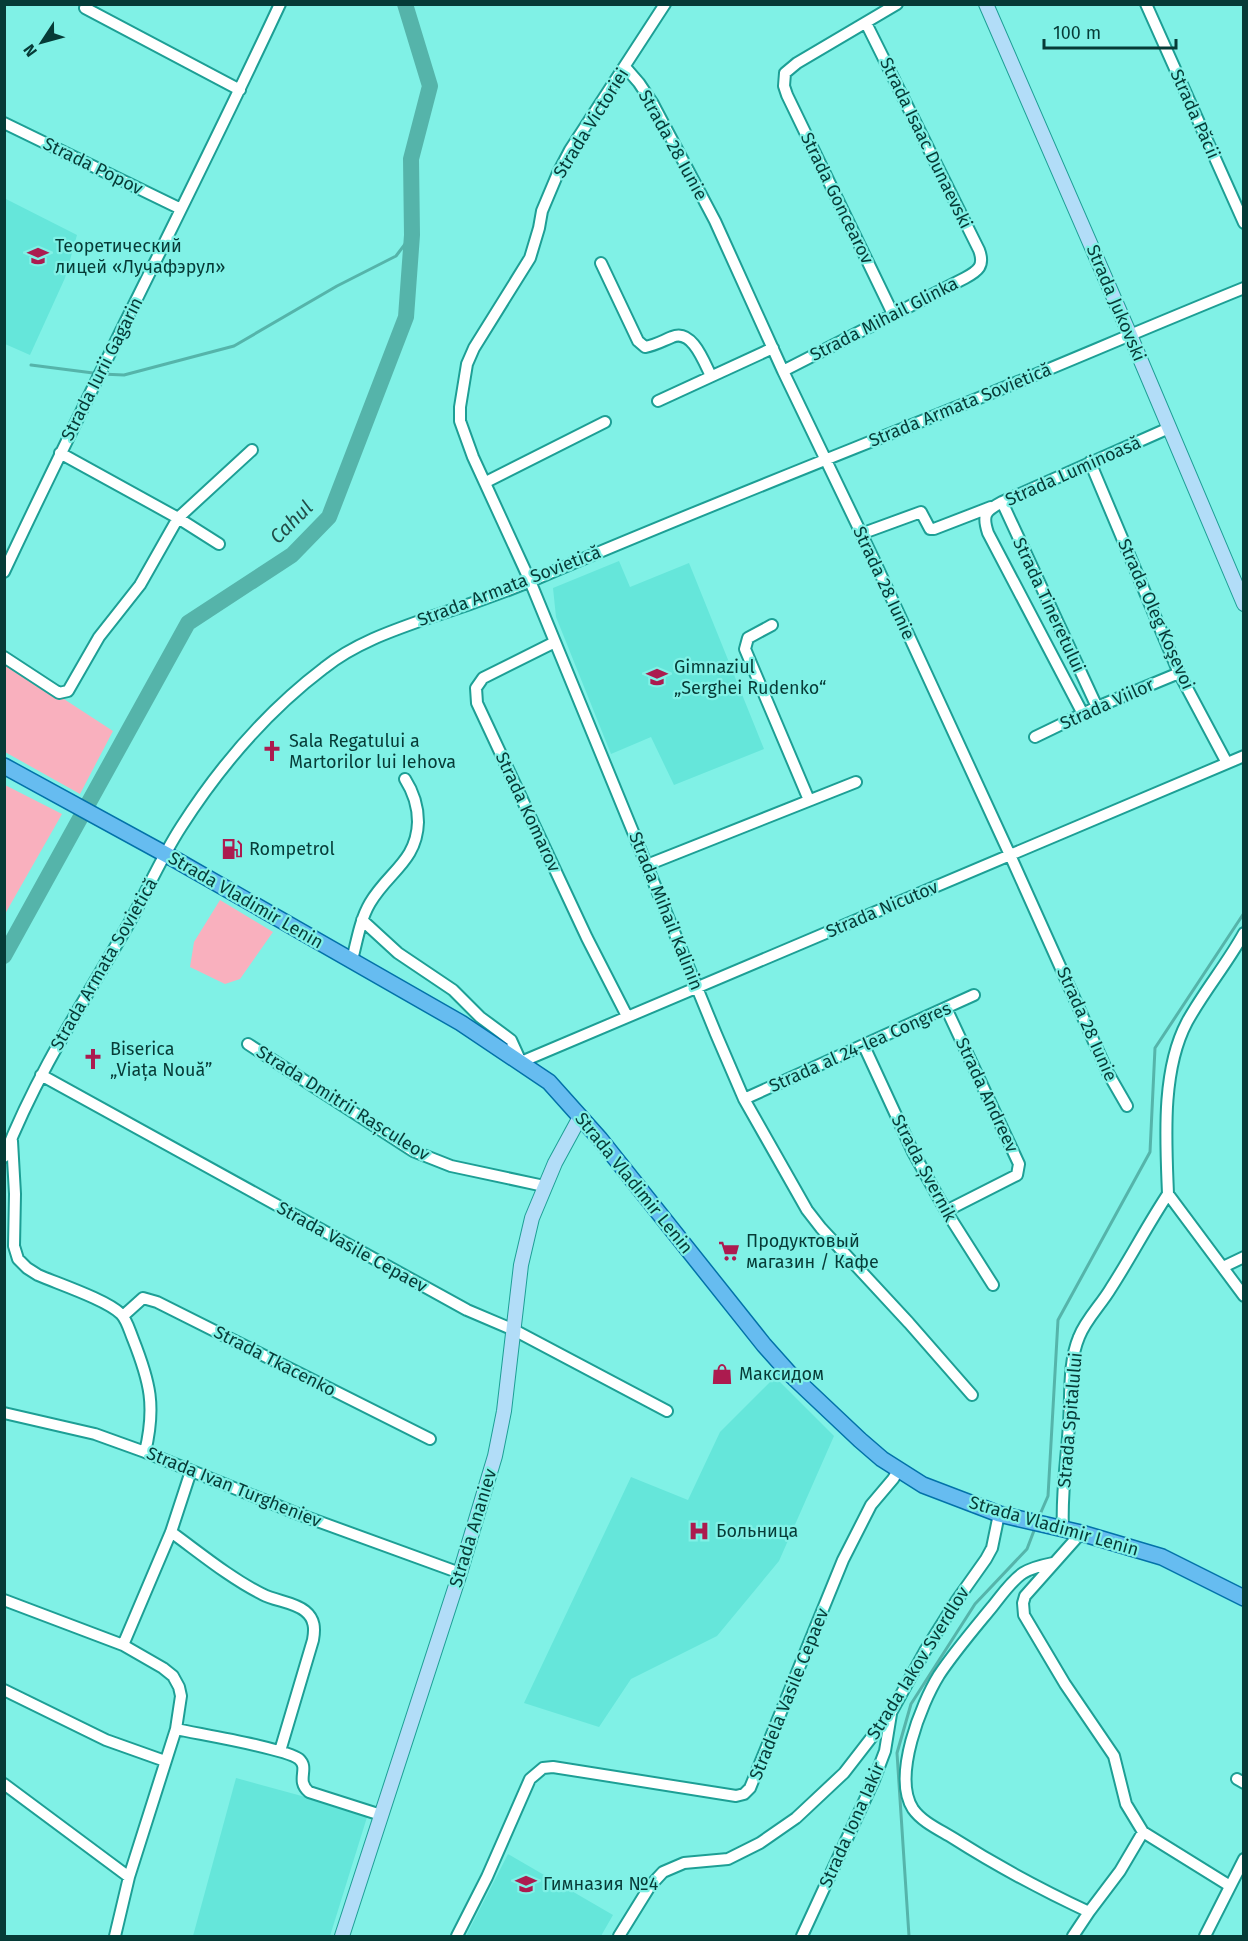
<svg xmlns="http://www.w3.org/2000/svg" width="1248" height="1941" font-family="'Fira Sans',sans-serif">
	<rect width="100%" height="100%" fill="#80f1e6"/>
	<path fill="#65e6da" d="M4,198L77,235L65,278L30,355L5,344Z
		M619,561L630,587L689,563L764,749L674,785L651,737L611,754L556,617L553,588Z
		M775,1377L834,1436L779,1561L717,1636L631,1679L599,1727L524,1703L631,1477L688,1500L720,1432Z
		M236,1778L368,1814L330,1936H193Z
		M508,1854L613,1915L601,1936H466Z"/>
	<path fill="#f9b0be" d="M4,660L113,731L80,794L5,752Z
		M5,785L62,814L5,914Z
		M220,900L273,932L240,979L225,984L190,967L194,942Z"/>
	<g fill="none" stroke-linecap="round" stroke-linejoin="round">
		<path stroke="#55b4aa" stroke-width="3" d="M31,365L101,374L124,375L234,346L337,286L396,256L412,235
			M1038,1519L1048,1496L1058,1320L1150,1152L1155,1048L1244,913
			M909,1936L897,1753L911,1704L975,1604L1027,1549L1035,1528"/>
		<path stroke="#55b4aa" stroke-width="16" d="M4,956L188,623L292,555L329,517L406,317L412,235L411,159L430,86L405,4"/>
		<defs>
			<path id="street" d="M665,4L570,150L558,173L542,211L539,228L530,258L474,348L467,364L460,407V421L473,457L530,581L716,1034L744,1099L807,1210L821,1228L909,1323L972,1395
				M1146,4L1244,223
				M85,8L240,90
				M626,68L639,83L653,104L715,221L783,371L874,560L1010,855L1108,1073L1127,1106
				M4,123L181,209
				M601,263L638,341L645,347C656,345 662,341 672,337C692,328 704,362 711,376
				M893,314L787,95L784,86L785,73L797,63L897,4
				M783,371L965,278C978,271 985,266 979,250L866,23
				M658,401L773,348
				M60,453L178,518L219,544
				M1090,462L1179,673L1227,763
				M486,482L605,422
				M1002,502L1097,707
				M869,531L921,512L930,529H934L991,507
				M4,572C93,382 191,195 280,4
				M772,625L748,638L745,649L809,800
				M555,642L483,678L476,688L477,703L587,938L627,1016
				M4,657L59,693L68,691L99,637L140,585L178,518L252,450
				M1083,714L988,533C982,515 985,511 1002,502L1169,428
				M1035,737L1097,707L1179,673
				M647,865L856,782
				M362,920L398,953L453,990L480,1017L511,1040L521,1062L1244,756
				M352,960C357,941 360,920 370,903C388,872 417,861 418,822C418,806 414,793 405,779
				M248,1044L413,1151L451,1166L544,1186
				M864,1046L913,1152L946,1211L993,1285
				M41,1075L467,1310L514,1330L667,1411
				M744,1099L974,995
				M12,1141L15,1194L14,1246L18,1259L27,1268L38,1275C59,1284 107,1300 121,1314C127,1320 130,1332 133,1339C150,1382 156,1406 145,1452
				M4,1157C35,1077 81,1006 124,932C144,898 159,861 181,827C220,766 266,712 324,668C355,643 394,630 431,617C466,606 502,593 536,579C682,516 831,458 979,398C1067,362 1155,324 1244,288
				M1168,1194C1166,1141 1161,1071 1187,1022C1204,991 1227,964 1244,933
				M1168,1194L1244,1296
				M946,1211L1017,1175L1019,1164L946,1008
				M1223,1267L1244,1257
				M123,1316L143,1298L157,1302L430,1439
				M4,1413L95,1434L145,1452L298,1514L460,1573
				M1063,1529C1061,1493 1067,1459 1069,1424C1071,1396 1068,1363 1079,1337C1086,1319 1101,1305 1111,1288C1131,1257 1148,1224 1168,1194
				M171,1532C200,1553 230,1578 262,1594C275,1601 294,1602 305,1611C315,1619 315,1629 313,1640L280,1751
				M1081,1533L1025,1596L1023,1603L1024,1615L1065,1684L1114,1756L1126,1804L1143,1832L1230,1886
				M1053,1563C1043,1565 1031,1568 1023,1573C1011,1581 1001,1596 992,1607C974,1629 955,1651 939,1675C921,1704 892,1777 913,1809C922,1822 940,1830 953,1838C997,1866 1042,1890 1089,1912
				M4,1600L123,1645L163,1668L173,1676L179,1687L181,1696L176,1729L129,1877L115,1936
				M123,1645L171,1532L191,1471
				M4,1690L106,1740L165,1761
				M176,1729C198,1734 285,1748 299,1759C310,1769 295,1780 309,1792L381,1815
				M1237,1779L1244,1783
				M4,1784L129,1877
				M457,1936L487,1877L530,1779L543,1768L553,1767L736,1796L744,1794L750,1788L843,1560L871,1505L893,1479L898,1471
				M619,1936L650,1886L663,1872L684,1863L728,1859L760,1843L796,1818L844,1773L892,1711L925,1651L957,1600L986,1559L992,1548L999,1514
				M802,1936L874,1780L885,1751L891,1714
				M1073,1936L1089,1912L1120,1871L1143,1832
				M1205,1936L1244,1859"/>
			<path id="secondary" d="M986,4L1130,335L1244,604
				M342,1936L460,1573L495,1456L504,1411L521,1265L532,1218L555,1163L580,1117"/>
			<path id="primary" d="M4,766L176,860L461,1023L549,1082L600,1139L764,1345L789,1373L860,1440L882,1459L923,1485L999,1514L1081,1533L1162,1557L1244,1598"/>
		</defs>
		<use href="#street" stroke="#1d9f95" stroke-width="14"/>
		<use href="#secondary" stroke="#1d9f95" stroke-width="16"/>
		<use href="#primary" stroke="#0272a9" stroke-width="18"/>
		<use href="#street" stroke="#fff" stroke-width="10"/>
		<use href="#secondary" stroke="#b2ddf8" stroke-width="14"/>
		<use href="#primary" stroke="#66bcf0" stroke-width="15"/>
	</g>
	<defs>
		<symbol id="school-bare" viewBox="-9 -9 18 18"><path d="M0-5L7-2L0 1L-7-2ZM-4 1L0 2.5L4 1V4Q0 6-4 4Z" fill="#ac1b4f" stroke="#80f1e6" stroke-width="2.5" paint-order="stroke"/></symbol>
		<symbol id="church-bare" viewBox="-9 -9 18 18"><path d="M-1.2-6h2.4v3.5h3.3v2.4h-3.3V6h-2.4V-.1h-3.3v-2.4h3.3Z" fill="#ac1b4f" stroke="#80f1e6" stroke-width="2.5" paint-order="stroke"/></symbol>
		<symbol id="fuel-bare" viewBox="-9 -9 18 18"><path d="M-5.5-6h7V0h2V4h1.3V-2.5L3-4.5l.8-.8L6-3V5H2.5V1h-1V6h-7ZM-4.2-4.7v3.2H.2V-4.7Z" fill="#ac1b4f" stroke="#80f1e6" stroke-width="2.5" paint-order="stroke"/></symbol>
		<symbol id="supermarket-bare" viewBox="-9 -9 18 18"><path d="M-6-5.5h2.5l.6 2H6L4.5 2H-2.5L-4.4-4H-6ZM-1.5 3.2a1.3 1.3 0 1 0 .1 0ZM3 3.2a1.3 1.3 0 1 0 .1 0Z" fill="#ac1b4f" stroke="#80f1e6" stroke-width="2.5" paint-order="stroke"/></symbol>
		<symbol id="shop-bare" viewBox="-9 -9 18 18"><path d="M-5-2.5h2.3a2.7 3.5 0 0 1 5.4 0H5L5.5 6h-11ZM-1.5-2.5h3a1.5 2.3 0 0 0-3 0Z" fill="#ac1b4f" stroke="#80f1e6" stroke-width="2.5" paint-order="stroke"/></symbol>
		<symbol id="hospital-bare" viewBox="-9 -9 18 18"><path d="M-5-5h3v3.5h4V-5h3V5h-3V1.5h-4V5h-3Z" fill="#ac1b4f" stroke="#80f1e6" stroke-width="2.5" paint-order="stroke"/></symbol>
	</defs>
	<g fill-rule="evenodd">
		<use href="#school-bare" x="23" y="241" width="30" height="30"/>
		<use href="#school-bare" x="642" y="662" width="30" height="30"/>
		<use href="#church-bare" x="257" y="736" width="30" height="30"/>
		<use href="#fuel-bare" x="217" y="834" width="30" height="30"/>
		<use href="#church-bare" x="78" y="1044" width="30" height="30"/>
		<use href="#supermarket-bare" x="714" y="1236" width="30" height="30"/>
		<use href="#shop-bare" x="707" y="1359" width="30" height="30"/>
		<use href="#hospital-bare" x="684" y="1516" width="30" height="30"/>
		<use href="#school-bare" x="511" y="1869" width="30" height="30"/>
	</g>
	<g text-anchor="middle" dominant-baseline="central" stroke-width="4.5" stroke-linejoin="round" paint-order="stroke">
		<g font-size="18" fill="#063b37" stroke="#80f1e6">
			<text transform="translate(1195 114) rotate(66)">Strada Păcii</text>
			<text transform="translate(591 123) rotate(-58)">Strada Victoriei</text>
			<text transform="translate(926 143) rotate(64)">Strada Isaac Dunaevski</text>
			<text transform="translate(673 145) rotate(61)">Strada 28 Iunie</text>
			<text transform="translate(93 166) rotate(26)">Strada Popov</text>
			<text transform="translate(837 198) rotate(64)">Strada Goncearov</text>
			<text transform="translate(1116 303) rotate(67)">Strada Jukovski</text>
			<text transform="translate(884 319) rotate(-27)">Strada Mihail Glinka</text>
			<text transform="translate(102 369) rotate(-63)">Strada Iurii Gagarin</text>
			<text transform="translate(960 405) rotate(-22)">Strada Armata Sovietică</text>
			<text transform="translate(1073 471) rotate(-24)">Strada Luminoasă</text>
			<text transform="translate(884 583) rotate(65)">Strada 28 Iunie</text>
			<text transform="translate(509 586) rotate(-21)">Strada Armata Sovietică</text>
			<text transform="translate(1049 605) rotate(65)">Strada Tineretului</text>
			<text transform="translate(1156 614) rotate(66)">Strada Oleg Koşevoi</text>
			<text transform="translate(1107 704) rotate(-24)">Strada Viilor</text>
			<text transform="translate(528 812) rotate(65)">Strada Komarov</text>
			<text transform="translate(246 900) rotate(30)">Strada Vladimir Lenin</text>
			<text transform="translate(882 909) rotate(-23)">Strada Nicutov</text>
			<text transform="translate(666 911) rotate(68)">Strada Mihail Kalinin</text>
			<text transform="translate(104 964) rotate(-60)">Strada Armata Sovietică</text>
			<text transform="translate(1087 1024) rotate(66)">Strada 28 Iunie</text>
			<text transform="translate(860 1047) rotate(-24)">Strada al 24-lea Congres</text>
			<text transform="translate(987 1095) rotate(65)">Strada Andreev</text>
			<text transform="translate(343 1103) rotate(32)">Strada Dmitrii Rașculeov</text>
			<text transform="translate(924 1168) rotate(62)">Strada Șvernik</text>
			<text transform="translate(634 1183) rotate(51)">Strada Vladimir Lenin</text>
			<text transform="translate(352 1247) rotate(29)">Strada Vasile Cepaev</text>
			<text transform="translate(275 1361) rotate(27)">Strada Tkacenko</text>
			<text transform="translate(1070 1420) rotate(-85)">Strada Spitalului</text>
			<text transform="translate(234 1487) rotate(22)">Strada Ivan Turgheniev</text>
			<text transform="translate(1054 1526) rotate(16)">Strada Vladimir Lenin</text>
			<text transform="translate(473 1528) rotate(-73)">Strada Ananiev</text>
			<text transform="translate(918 1663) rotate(-58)">Strada Iakov Sverdlov</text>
			<text transform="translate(789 1694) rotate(-68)">Stradela Vasile Cepaev</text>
			<text transform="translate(852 1825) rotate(-66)">Strada Iona Iakir</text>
		</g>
		<g font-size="18" fill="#063b37" stroke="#80f1e6" text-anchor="start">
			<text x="55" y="246">Теоретический<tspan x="55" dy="21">лицей «Лучафэрул»</tspan></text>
			<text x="674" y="667">Gimnaziul<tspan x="674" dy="21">„Serghei Rudenko“</tspan></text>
			<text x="289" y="741">Sala Regatului a<tspan x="289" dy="21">Martorilor lui Iehova</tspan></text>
			<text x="249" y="849">Rompetrol</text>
			<text x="110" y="1049">Biserica<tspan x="110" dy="21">„Viața Nouă”</tspan></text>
			<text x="746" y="1241">Продуктовый<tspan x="746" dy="21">магазин / Кафе</tspan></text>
			<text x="739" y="1374">Максидом</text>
			<text x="716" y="1531">Больница</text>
			<text x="543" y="1884">Гимназия №4</text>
		</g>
		<g font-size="20" font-style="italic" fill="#214c47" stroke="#80f1e6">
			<text transform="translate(291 522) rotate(-45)">Cahul</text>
		</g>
	</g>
	<rect width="1248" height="1941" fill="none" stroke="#063b37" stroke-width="12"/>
	<g transform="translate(42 42) rotate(234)" stroke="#80f1e6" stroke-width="4.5" paint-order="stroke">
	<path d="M0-4.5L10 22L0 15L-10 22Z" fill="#063b37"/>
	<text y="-9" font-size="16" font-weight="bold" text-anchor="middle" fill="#063b37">N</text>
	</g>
	<path d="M1044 39v9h132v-9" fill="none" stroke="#063b37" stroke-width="3"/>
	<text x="1053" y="39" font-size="18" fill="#063b37" stroke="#80f1e6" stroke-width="4.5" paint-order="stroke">100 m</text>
</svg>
